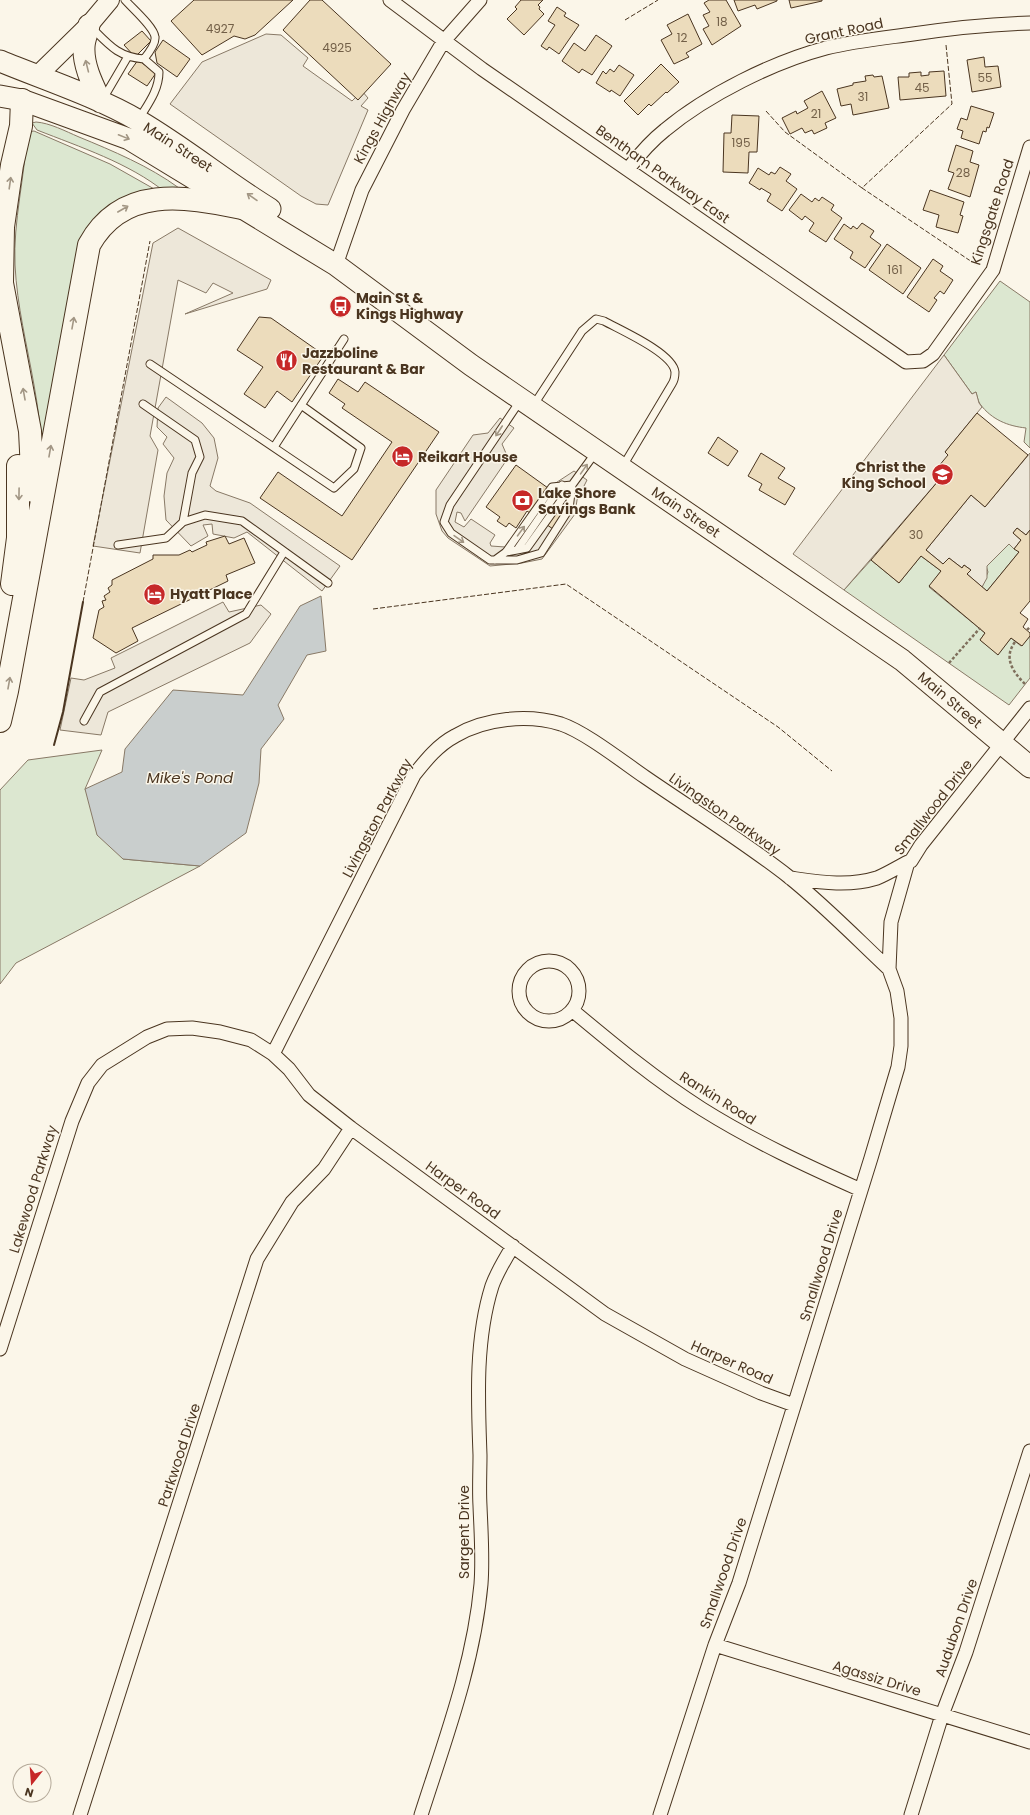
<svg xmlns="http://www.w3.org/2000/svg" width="1030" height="1815" font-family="Poppins,sans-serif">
	<rect width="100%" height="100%" fill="#fbf6e9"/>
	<path fill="#dce7d0" stroke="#887966" d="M36,122C50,123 65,131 79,137C113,151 149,166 179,188L165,192C129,163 80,147 37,130L32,123Z
		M34,131L110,164L156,190L91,230L43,449C40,428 38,406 34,385C27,345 17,306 15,265C13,221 25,177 27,132Z
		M1000,281L1030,302V448L1024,442L1026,428C1008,426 992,420 980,404C978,401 977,396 976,392L972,394L944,355Z
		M1009,544L1019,552L987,591L982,587L988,572L986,566Z
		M921,556L941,571L929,587L985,633L980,640L998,654L1011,638L1021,646L1030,636V678L1009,705L844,590L871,560L899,583Z
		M102,750L85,789L123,859L200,866L16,963L0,984V790L28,760Z"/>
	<path fill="#ede7d9" stroke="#887966" d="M266,34L281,35L308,58L303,66L352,101L362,91L368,98L361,106L368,110L328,205L316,204L301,196L170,104L202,62Z
		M178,228L271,280L267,289L185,314L233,293L213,283L206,293L178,280L150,436L158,450L140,553L93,546L153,243Z
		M944,355L972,394L976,392L979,403L982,407L945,452L948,455L945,473L844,590L793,554Z
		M166,397L202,423L214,438L218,458L210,486L216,491L250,503L340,566L322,591L247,532L234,538L213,534L212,524L203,525L208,536L191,546L166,520L164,496L167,473L174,458L163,444L167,437L157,427L158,408Z
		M500,418L514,428L502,444L508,458L465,521L461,513L457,512L455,522L464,527L471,519L495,535L490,543L491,546L505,547L510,543L548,488L574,471L587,480L577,500L575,514L542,559L522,563L490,566L448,538L442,531L436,514V490L473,435L488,433Z
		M1030,453V530L1026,535L1017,528L1013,533L1021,540L1014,549L1009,544L987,566V578L982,587L967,574L971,570L964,565L962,568L949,558L943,564L926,550L971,495L985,507Z
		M223,602L229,612L261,605L271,614L250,643L108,712L101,735L60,730L71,678L84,680L115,668L111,658Z"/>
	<path fill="#c9cecd" stroke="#887966" d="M321,596L326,651L307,655L278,705L284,719L261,749L259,783L246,833L200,866L123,859L97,835L85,789L122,772L125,749L173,690L243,695L300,606Z"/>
	<path fill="#ecdcbc" stroke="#4a3520" d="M194,0H293L255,35L245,39L234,36L202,55L171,21Z
		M310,0H322L391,64L358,100L283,30Z
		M521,0H543L538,5L540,7L539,9L544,14L524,35L507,19L517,9L515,7Z
		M709,0H726L741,26L712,45L703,29L709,26L703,15L710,12L704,3Z
		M734,0H777V1L757,9L755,5L738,11Z
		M789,0H822V1L791,8Z
		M557,7L566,13L564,16L579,25L559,54L549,47L547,50L541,46L555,25L548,21Z
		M688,14L702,44L686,53L689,57L674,64L661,40L672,34L667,25Z
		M142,31L151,41L135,57L124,45Z
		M596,35L612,46L592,75L582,69L579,73L562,61L574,43L585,51Z
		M163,40L190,59L177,77L157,63L155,52Z
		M984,57L985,67L998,66L1001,87L972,92L967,60Z
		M138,60L156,73L147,86L128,74Z
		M661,64L679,82L667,93L666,92L651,106L649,104L638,115L624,101Z
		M619,65L634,75L620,96L611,90L610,92L596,83L603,71L606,74L610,69L614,72Z
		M944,71L946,96L900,100L898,77H909V73L921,72V76L929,75V72Z
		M873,75L874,77L882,76L889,108L853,115L851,104L841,106L837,89L853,85V83L866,81L865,76Z
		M822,91L836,118L825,123L827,128L814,134L812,130L805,133L802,128L790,134L782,118L796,111L797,114L808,108L804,101Z
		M971,106L994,113L989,128L987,127L986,132L983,131L979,144L961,138L963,131L957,129L961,118L967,120Z
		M732,115L759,116L757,152H749L748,173L723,172L724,133H731Z
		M956,145L973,151L970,162L979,165L970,197L948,189L954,173L948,171Z
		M780,167L791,174L786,181L797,189L782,211L767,201L771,194L761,188L760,190L749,183L758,168L769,175L771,172L775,174Z
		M930,190L964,202L960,215L963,216L958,233L936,227L939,215L923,210Z
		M801,194L812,202L815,198L819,201L822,197L834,205L831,210L842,218L826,242L809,231L814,223L805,216L802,220L789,210Z
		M862,223L874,231L870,237L881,245L865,268L850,258L853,252L834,239L844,224L851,229L853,226L857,229Z
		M887,244L921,268L903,294L869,270Z
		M933,259L943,266L940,271L953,280L944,294L940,291L934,298L937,300L929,312L907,297Z
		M259,317L271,318L324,355L292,402L277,391L265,408L244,394L263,367L237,350Z
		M338,379L358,392L365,382L439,432L352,560L260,498L278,472L342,516L392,442L342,408L345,404L329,393Z
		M977,413L1028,455L985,507L971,495L926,550L943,564L949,558L962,568L964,565L971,570L967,574L987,591L1019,552L1014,549L1021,540L1013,533L1017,528L1026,535L1030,530V601L1020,613L1028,619L1023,627L1030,633V636L1022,646L1011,638L998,655L980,640L985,633L929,586L941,571L921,556L899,583L871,560L945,473L938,467L948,455L945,452Z
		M718,437L738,451L728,466L708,453Z
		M761,453L785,468L778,478L795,488L785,505L759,490L762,484L748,476Z
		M516,465L548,488L544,495L565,510L553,529L527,511L516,528L509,523L506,527L497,521L500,517L486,507Z
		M225,536L229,544L244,538L255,563L226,575L228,581L132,628L138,641L116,653L93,638L99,610L104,607L102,601L106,600L104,596L110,592L108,588L112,585V580L153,559V555H179L190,550L192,552L207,545L206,542Z"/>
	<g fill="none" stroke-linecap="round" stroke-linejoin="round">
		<defs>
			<path id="lane" d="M91,27C109,45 118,57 144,59C148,54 156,44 155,37C154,27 132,8 125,0
				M103,99L127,58
				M139,119C148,104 159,90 159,72L144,59
				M150,364L334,488L354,469L361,448L301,405
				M520,401L450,505L444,522L451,533L490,560H517L541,553L569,509L572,485L596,452
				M533,406L582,331L596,319L604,321C620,330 673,353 675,372C675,376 674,381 672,384L623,466
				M274,447L344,339
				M183,522L205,515L242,521L328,583
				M118,545L166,538L183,522L192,473L200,457L195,440L143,404
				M517,550L527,548L572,485
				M506,552L517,550L562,485
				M495,560L506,552L552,487L572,485
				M84,721L100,692L246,614L284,552"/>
			<path id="street" d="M390,0L482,69L906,362L923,361L933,354L993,270L1030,147
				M628,169C639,155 651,141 665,130C707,95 773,62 826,48C854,41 884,38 913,34C952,28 990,24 1030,23
				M336,265L362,190L403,110L443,42L480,0
				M790,878C819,882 848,887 877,878C887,874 898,867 908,862
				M519 991a30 30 0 1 1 60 0a30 30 0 1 1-60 0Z
				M572,1010C614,1045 656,1080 702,1109C753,1141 807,1166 861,1190
				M273,1054L414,775C426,760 438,745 455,736C485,718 528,714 561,724C585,732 623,762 645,777C693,810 743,841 789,877C824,905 856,938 889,969
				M0,1349L72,1121L88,1083L102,1065L147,1037L167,1029L192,1028L220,1032L251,1040L273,1054L289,1069L309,1095L351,1128L605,1314L685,1359L761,1393L794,1405
				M715,1645L1030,1742
				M80,1815L257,1259L292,1202L324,1169L351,1128
				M421,1815C445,1740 474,1663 481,1584C483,1558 481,1532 480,1506C479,1489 480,1472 480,1455C478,1400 475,1340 492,1286C497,1272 505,1259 513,1246
				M660,1815L715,1645L739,1583L871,1158L898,1067L901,1046V1018L897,991L889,969L891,922L908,862L911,861L921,845L1030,708
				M911,1815L942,1715L966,1652L1030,1451"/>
			<path id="secondary" d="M37,76L89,25L110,0"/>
			<path id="primary" d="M89,25C88,32 84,40 84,47C83,66 93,85 101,102
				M0,61C46,80 96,96 139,121C185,148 226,182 270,209
				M0,96L22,100L129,139L336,265L471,365L902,660L1030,767"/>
			<path id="highway" d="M22,100L21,126L12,165L3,227L2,283L30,431L33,491
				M12,584L18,538V466
				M0,721L7,691L89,245C122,185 184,196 242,208"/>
		</defs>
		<use href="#lane" stroke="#4a3520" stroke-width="9"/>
		<use href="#street" stroke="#4a3520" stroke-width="15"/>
		<use href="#secondary" stroke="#4a3520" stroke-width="20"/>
		<use href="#primary" stroke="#4a3520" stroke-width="23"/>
		<use href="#highway" stroke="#4a3520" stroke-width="24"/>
		<path stroke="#7f6f5c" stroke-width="2.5" stroke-dasharray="3 2" stroke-linecap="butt" d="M1027,630L1030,627
			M1015,642C1003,658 1013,672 1025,684
			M949,663L980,628"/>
		<use href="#lane" stroke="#fbf6e9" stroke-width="7"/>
		<use href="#street" stroke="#fbf6e9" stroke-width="13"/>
		<use href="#secondary" stroke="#fbf6e9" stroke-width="18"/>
		<use href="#primary" stroke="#fbf6e9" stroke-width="21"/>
		<use href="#highway" stroke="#fbf6e9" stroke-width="22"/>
		<path stroke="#4a3520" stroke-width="1" stroke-dasharray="5 2" stroke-linecap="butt" d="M625,20L658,0
			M946,45L952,104L862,188L978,266
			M766,111L785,132L862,188
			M83,602L150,241
			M373,609L566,584L778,727L832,771"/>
		<path stroke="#4a3520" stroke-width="2" d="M54,745L63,712L83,602"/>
	</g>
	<defs><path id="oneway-shaft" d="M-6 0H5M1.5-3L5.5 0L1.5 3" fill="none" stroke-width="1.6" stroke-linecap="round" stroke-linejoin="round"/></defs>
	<g stroke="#a29684">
		<use href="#oneway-shaft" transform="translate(87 66) rotate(-104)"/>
		<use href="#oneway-shaft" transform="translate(124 137) rotate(22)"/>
		<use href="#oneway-shaft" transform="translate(10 183) rotate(-82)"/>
		<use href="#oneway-shaft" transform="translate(252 197) rotate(-145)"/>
		<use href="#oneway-shaft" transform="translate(123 209) rotate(-30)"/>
		<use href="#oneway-shaft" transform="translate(73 323) rotate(-80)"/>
		<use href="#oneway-shaft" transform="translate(24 394) rotate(-100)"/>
		<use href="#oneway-shaft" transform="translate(499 431) rotate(123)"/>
		<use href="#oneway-shaft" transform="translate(50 451) rotate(-80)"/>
		<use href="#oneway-shaft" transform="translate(584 469) rotate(-55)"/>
		<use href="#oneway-shaft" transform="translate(19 494) rotate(91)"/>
		<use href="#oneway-shaft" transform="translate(521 531) rotate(-54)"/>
		<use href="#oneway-shaft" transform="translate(459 539) rotate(35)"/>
		<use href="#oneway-shaft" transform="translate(9 683) rotate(-80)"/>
	</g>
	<defs>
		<symbol id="bus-disc" viewBox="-11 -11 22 22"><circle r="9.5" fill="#c62828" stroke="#fbf6e9"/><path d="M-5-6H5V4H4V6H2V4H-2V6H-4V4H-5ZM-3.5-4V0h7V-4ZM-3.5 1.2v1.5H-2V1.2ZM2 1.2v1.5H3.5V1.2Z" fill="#fff"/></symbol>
		<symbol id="restaurant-disc" viewBox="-11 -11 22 22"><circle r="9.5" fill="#c62828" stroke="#fbf6e9"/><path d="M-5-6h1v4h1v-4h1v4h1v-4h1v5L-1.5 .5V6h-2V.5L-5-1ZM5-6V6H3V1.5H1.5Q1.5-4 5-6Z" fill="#fff"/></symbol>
		<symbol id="hotel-disc" viewBox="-11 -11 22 22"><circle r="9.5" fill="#c62828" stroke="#fbf6e9"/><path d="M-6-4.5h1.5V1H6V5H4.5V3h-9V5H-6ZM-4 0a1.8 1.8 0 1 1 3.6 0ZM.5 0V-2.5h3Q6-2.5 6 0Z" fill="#fff"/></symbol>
		<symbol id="school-disc" viewBox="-11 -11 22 22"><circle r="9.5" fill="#c62828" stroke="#fbf6e9"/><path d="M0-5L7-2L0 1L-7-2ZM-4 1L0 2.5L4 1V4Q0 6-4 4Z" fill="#fff"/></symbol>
		<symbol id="bank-disc" viewBox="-11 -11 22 22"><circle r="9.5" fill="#c62828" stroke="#fbf6e9"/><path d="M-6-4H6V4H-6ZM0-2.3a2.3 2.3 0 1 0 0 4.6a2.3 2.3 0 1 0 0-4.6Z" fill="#fff"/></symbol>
	</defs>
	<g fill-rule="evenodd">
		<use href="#bus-disc" x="328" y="294" width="25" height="25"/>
		<use href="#restaurant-disc" x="274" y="348" width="25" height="25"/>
		<use href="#hotel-disc" x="390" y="444" width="25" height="25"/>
		<use href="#school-disc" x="930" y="462" width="25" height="25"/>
		<use href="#bank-disc" x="510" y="488" width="25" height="25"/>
		<use href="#hotel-disc" x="142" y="582" width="25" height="25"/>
	</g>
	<g text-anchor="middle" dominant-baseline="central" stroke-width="3" stroke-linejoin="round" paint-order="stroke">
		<g font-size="12" fill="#725f47">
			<text x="722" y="21">18</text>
			<text x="220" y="28">4927</text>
			<text x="682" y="37">12</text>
			<text x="337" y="47">4925</text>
			<text x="985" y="77">55</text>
			<text x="922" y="87">45</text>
			<text x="863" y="96">31</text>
			<text x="816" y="113">21</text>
			<text x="741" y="142">195</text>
			<text x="963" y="172">28</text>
			<text x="895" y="269">161</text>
			<text x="916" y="534">30</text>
		</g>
		<g font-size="14" fill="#4a3520" stroke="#fbf6e9">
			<text transform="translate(844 31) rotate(-12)">Grant Road</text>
			<text transform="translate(382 118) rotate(-61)">Kings Highway</text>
			<text transform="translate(178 147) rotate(33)">Main Street</text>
			<text transform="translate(663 174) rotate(35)">Bentham Parkway East</text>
			<text transform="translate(992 212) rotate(-72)">Kingsgate Road</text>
			<text transform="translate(686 512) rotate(34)">Main Street</text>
			<text transform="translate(950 700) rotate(40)">Main Street</text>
			<text transform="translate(933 807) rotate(-52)">Smallwood Drive</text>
			<text transform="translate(725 814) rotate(35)">Livingston Parkway</text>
			<text transform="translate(377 818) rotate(-62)">Livingston Parkway</text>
			<text transform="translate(718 1098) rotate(32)">Rankin Road</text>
			<text transform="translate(33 1189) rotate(-73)">Lakewood Parkway</text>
			<text transform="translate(463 1190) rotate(36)">Harper Road</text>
			<text transform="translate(821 1265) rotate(-73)">Smallwood Drive</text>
			<text transform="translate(732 1362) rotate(24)">Harper Road</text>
			<text transform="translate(179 1455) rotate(-72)">Parkwood Drive</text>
			<text transform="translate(464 1532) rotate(-90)">Sargent Drive</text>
			<text transform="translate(723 1573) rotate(-71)">Smallwood Drive</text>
			<text transform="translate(956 1628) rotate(-71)">Audubon Drive</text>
			<text transform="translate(877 1678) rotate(17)">Agassiz Drive</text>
		</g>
		<g font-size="14" font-weight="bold" fill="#4a3520" stroke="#fbf6e9" text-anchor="start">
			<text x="356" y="298">Main St &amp;<tspan x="356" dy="16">Kings Highway</tspan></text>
			<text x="302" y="353">Jazzboline<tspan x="302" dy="16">Restaurant &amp; Bar</tspan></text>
			<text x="418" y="457">Reikart House</text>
			<text x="926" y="467" text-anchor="end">Christ the<tspan x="926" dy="16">King School</tspan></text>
			<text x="538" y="493">Lake Shore<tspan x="538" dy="16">Savings Bank</tspan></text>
			<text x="170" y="594">Hyatt Place</text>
		</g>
		<g font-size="15" font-style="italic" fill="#4a3520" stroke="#fbf6e9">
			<text x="190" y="777">Mike's Pond</text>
		</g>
	</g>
	<g transform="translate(32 1783) rotate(197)"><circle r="19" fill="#fbf6e9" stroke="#b4a999"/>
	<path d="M0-3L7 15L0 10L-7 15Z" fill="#c62828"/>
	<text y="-6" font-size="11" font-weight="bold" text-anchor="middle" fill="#4a3520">N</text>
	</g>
</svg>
